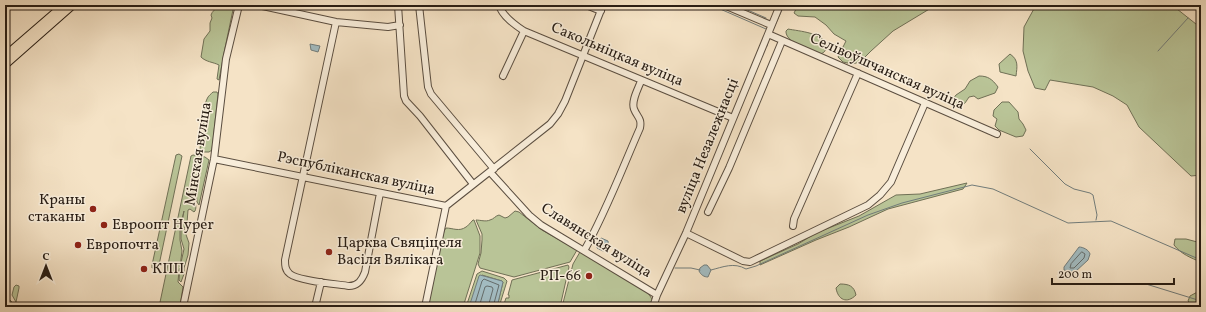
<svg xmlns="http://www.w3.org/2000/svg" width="1206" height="312" font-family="Vollkorn,serif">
	<rect width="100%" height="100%" fill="#f5e3c6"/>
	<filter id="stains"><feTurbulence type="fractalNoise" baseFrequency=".005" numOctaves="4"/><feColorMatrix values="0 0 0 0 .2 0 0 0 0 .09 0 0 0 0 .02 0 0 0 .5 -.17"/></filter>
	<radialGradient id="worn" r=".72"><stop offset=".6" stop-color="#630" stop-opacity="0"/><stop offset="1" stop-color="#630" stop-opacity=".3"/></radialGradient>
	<path fill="#b9c497" stroke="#707056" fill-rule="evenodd" d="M217,5H234L225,48L219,80L217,79L219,65C213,62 206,62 201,57L204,39L210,31V23L212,18L211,15C212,11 216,10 217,5Z
		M798,5H936L893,31L871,51L860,62L852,64L843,62L838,57L846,41L834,34L826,25L815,17L798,16L794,13Z
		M1036,5H1172L1201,28V175L1191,176L1139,127L1127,105L1113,96L1093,87L1050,80L1045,90L1035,88L1028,71L1023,51L1024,27Z
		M788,29C798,31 827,33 826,47C826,52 823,53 818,55C809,50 785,42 786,31Z
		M1010,54C1019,60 1017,67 1016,76L1000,72L999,64Z
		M979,76C988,76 992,79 998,87L995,93L978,99L974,96L969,97C965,103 963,108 955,105L952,100L956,95L965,89L970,81Z
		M213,92H217L218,94L212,150L209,152H204L200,149C200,141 204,135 205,127C201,122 204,105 207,99C208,96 211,94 213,92Z
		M1002,102H1009L1018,112L1019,119L1023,124L1026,130L1023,136L1016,137L999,130L995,126L997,119L993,116L994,110Z
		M179,154L182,156L159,265L157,267L152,268V265L176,155Z
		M193,155L205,157L209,160L199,205L197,202L196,192L194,190L190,192H195C196,195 194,197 194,200C195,204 197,206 195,211L194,212L190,209L188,210L187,223L184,229L189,243L188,255L184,268V274L181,282L179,280L180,268L179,270L178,282L183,287L180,307H159L191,156ZM184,211L181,227V239L184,249L180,267L182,251L180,240V227Z
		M967,183L963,189L888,209L849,227L816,240L760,265V261L798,244L816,233L859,216L896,195L920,194Z
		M515,211L519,212L542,230L577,250L570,262L514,277L480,268L478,264L481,253L482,240V234L476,220C480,220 486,222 490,220C494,219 495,216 499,215L505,218L508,217Z
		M473,220H474L480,236V253L463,307H427L444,231L446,228C453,228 459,232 466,227C468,226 470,223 473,220Z
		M1175,239H1186L1201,243V262C1191,258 1181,254 1174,245Z
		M580,252L648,293L652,299L650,307H562L573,264Z
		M568,265L569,267L560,307H503L506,298H509V295H508L512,280Z
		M482,271L504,278L507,281L499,307H497L503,282L502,281L482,275L470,307H466L477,274Z
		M840,284C849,284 854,286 856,295C847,304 838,300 836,288Z
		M16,285L19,286V288L16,302L12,295L14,287Z
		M1201,290V307C1195,307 1192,306 1188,301L1190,296Z
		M5,297L8,298L14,304L13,307H5Z"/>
	<path fill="#a2bbc0" stroke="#717c7b" d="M310,44L320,46L318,52L311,50Z
		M601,238L608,241C609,245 606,250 603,251L597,248V246Z
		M1079,247C1083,247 1089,250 1090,254L1088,260L1075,272H1071L1064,270V267Z
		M704,265H707L711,270L708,277C704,277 701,275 699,271L700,268Z
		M480,275L502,281L503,282L497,307H469L479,276Z"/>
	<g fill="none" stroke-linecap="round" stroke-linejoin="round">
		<path stroke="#656c6a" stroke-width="1" d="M1082,252L1085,254L1084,258L1074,268H1070L1071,264Z
			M474,307L482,281L484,279L499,285L493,307
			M479,307L485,287L487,286L492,287L493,289L488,307"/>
		<path stroke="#717c7b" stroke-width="1" d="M711,5L766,29
			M736,5L766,18
			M608,6V5
			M773,30L784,5
			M767,46L768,42
			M1158,51L1188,18
			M1030,149L1065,184L1074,189L1090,193L1093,195L1097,215L1096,220
			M675,268H691L700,270
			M711,270C723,267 734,262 746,269L756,266L868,215L902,203L972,185L993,189L1068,223L1111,221L1201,260
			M1146,284L1201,301"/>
		<defs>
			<path id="minor" d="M258,5L336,22L388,27L400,25
				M398,5L404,96L406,101L420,116L473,184
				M419,5L428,87L431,94L494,169
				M499,5C502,16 515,25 524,31L733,118
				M586,5L601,11
				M724,5L771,25
				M336,22L285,260C285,265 285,270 290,274C299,281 336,284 349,286C358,286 362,280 365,272L380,193
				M768,34L997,134
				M503,76L524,31
				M214,159L446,206L550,124L558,114L565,101L603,5
				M490,172L529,215L541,225L657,295
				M708,212L729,168L782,41
				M793,226L794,219L858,73
				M686,233L743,261L750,262L868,205L880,195L891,182L925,103
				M584,251C606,212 622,169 640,128C642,118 637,117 634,109C631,101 638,89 641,81
				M183,307L214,159L226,59L239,5
				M315,307L321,282
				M425,307L446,206
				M653,307L657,295L686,233L780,5"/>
			<path id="major" d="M5,56L64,5
				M5,65L73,5"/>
		</defs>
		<use href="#minor" stroke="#5b4e40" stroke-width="8"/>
		<use href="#major" stroke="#281d14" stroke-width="9"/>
		<use href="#minor" stroke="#f8edda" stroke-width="6"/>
		<use href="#major" stroke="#f5e3c6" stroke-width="7"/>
	</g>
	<g fill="#8f2418" stroke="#f8edda" stroke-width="1.5">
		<circle cx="93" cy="209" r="4"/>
		<circle cx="104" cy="225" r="4"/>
		<circle cx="78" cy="245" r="4"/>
		<circle cx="329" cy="252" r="4"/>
		<circle cx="144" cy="269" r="4"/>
		<circle cx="589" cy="276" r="4"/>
	</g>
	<g text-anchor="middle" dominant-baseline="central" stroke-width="3" stroke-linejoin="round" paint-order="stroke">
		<g font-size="15" fill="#281d14" stroke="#f8edda">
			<text transform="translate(617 55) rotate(23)">Сакольніцкая вуліца</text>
			<text transform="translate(887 72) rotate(24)">Селівоўшчанская вуліца</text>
			<text transform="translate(708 146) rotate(-68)">вуліца Незалежнасці</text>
			<text transform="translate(199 154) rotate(-81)">Мінская вуліца</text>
			<text transform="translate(356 174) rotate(12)">Рэспубліканская вуліца</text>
			<text transform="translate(596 241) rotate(32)">Славянская вуліца</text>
		</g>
		<g font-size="15" fill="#281d14" stroke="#f8edda" text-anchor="start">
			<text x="85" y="200" text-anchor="end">Краны<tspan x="85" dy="17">стаканы</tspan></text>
			<text x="112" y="225">Евроопт Hyper</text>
			<text x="337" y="243">Царква Свяціцеля<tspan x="337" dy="17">Васіля Вялікага</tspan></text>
			<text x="86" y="245">Европочта</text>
			<text x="152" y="269">КПП</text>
			<text x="581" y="276" text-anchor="end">РП-66</text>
		</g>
	</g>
	<rect width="1206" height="312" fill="none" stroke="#f5e3c6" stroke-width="20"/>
	<rect x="6" y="6" width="1194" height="300" fill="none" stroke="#281d14" stroke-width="2"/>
	<rect x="10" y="10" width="1186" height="292" fill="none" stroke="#281d14"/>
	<g transform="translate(46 266)" stroke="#f8edda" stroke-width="3" paint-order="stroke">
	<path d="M0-3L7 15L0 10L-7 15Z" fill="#281d14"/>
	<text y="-6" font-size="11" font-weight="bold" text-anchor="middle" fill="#281d14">С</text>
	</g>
	<path d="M1052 278v6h122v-6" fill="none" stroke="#281d14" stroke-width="2"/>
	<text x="1058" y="278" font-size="12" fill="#281d14" stroke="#f8edda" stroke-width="3" paint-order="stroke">200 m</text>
	<rect width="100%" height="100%" filter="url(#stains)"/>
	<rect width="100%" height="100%" fill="url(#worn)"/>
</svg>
